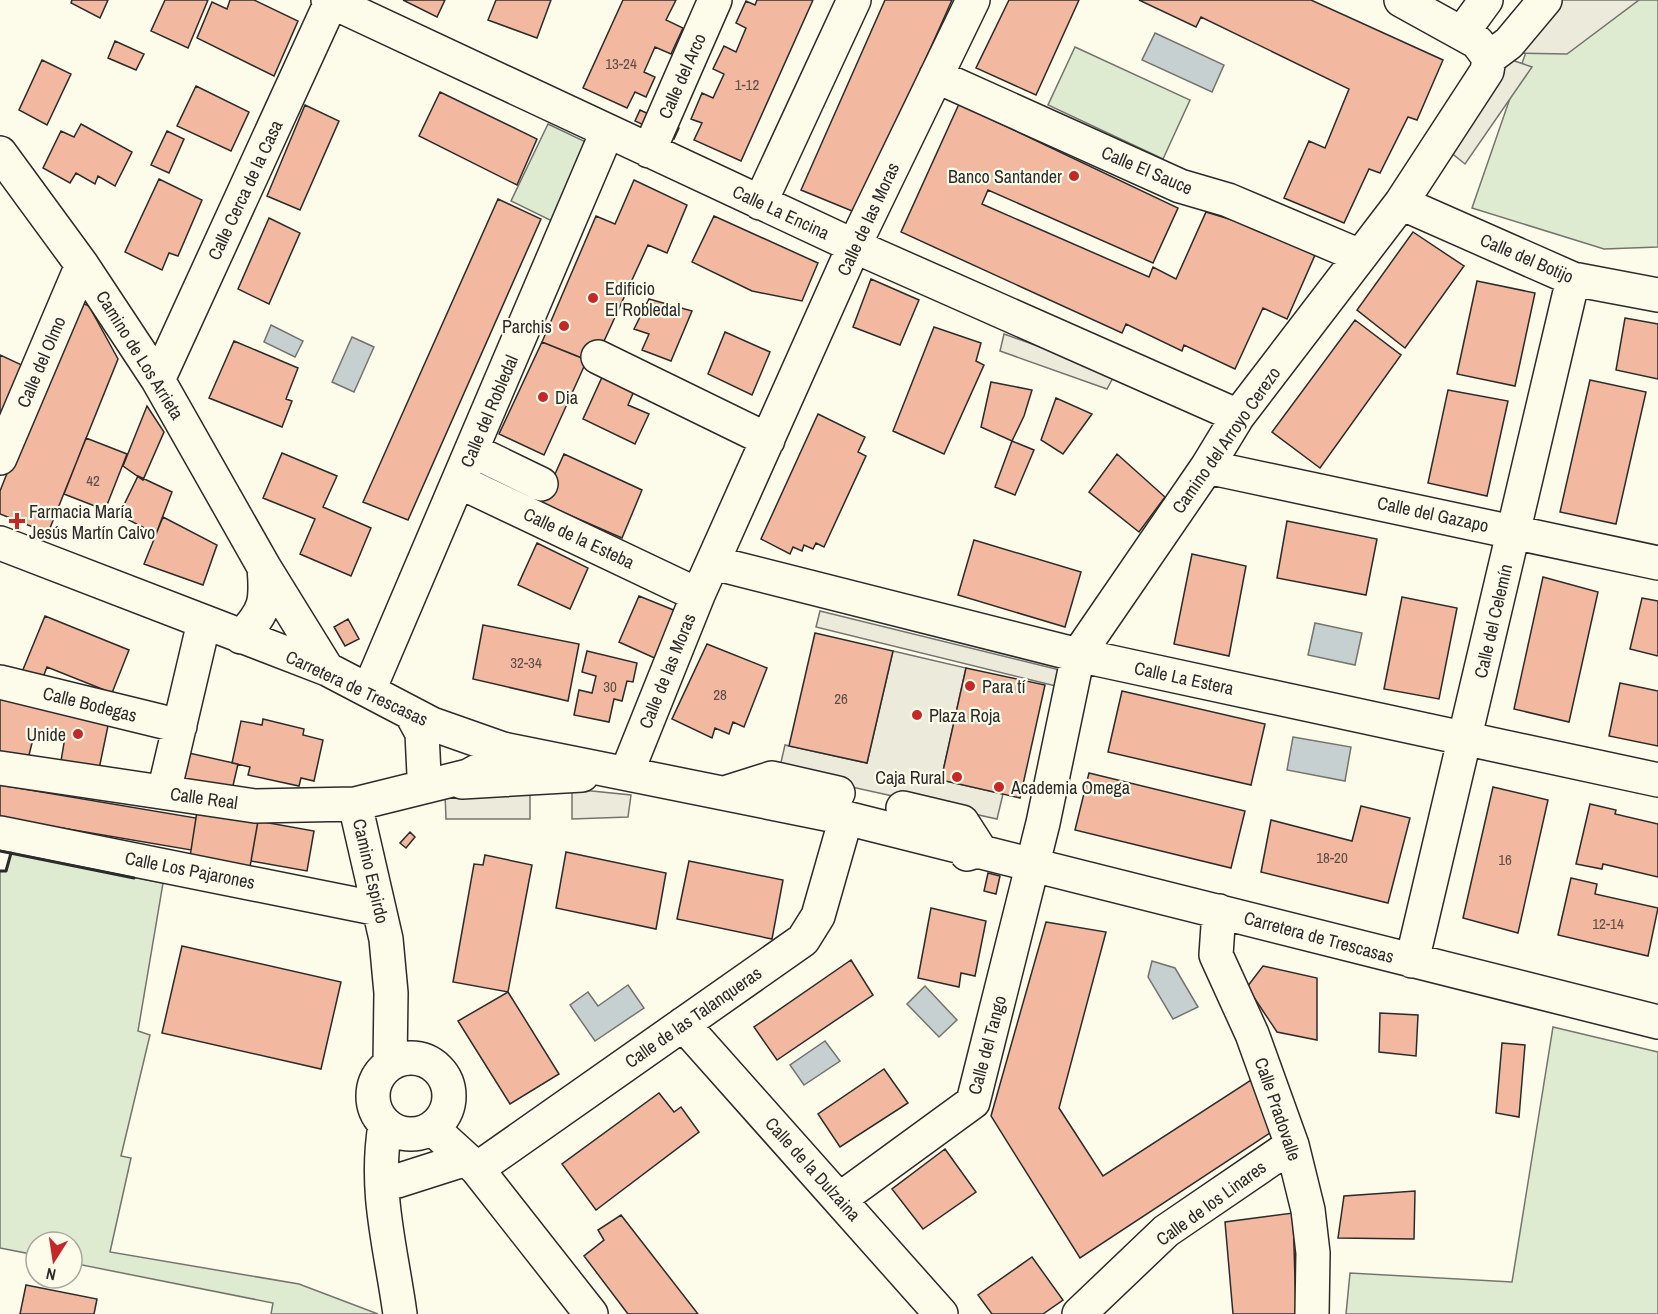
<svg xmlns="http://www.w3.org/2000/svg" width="1658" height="1314" font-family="'Archivo Narrow',sans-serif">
	<rect width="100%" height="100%" fill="#fdfbea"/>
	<path fill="#deebd1" stroke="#74746e" stroke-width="1.5" d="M1544,0H1658V247L1604,249L1472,208Z
		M1075,47L1190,100L1163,159L1048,105Z
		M548,124L590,144L554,222L511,201Z
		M11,853L163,883L138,1031L150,1035L121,1156L131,1158L110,1252L299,1284L378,1314H271L273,1303L72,1263V1242H36V1255L0,1248V871H6Z
		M1553,1027L1658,1052V1314H1346L1350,1273L1512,1282Z"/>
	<path fill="#eceadb" stroke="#74746e" stroke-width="1.5" d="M1532,0H1639L1567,54L1513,53Z
		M1509,59L1532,67L1465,164L1449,151Z
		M1004,334L1115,374L1107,389L1000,351Z
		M820,611L1064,671L1060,687L816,627Z
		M893,651L966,668L941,780L1003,794L997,819L779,771L785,745L867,763Z
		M572,789L631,795L628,817L572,819Z
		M530,791V819H446L445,793Z"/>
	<path fill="#c7d0d0" stroke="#74746e" stroke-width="1.5" d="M1155,33L1224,65L1212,92L1142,60Z
		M271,325L303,341L295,357L264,342Z
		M352,337L374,347L354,392L332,382Z
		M1315,623L1362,633L1355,665L1308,655Z
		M1293,737L1351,747L1345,781L1287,770Z
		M1152,961L1175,968L1198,1007L1173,1019L1148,977Z
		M628,985L644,1008L595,1041L570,1005L588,992L598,1006Z
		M925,986L957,1020L939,1037L907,1004Z
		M825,1041L840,1061L804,1085L790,1065Z"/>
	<path fill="#f2b8a0" stroke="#2b2b2b" stroke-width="1.5" d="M72,0H108L100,18L71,3Z
		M165,0H208L188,48L151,31Z
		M230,0H254L298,21L274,76L197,38L212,2L227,9Z
		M403,0H445L437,17Z
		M496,0H551L537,38L488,20Z
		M623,0H676L666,20L683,28L671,54L655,47L644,72L655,77L646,97L635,92L627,108L583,88Z
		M757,0H813L741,161L694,140L702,123L691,119L702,93L713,98L724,74L713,69L724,46L736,52L746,28L736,23L746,1L755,5Z
		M885,0H952L857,213L801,190Z
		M1009,0H1079L1036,95L976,68Z
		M1139,0H1311L1443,60L1417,120L1408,117L1380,173L1369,169L1344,223L1284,198L1309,141L1325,148L1349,89L1201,17L1196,27Z
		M115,41L144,54L136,70L108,58Z
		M42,60L71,74L47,125L19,110Z
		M196,86L249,112L231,151L177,126Z
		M440,92L537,139L517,185L419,136Z
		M959,104L1178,208L1153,263L988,190L982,204L1149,277L1153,267L1176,279L1206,212L1262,229L1315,255L1287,319L1263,308L1235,369L1184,345L1182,351L1126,324L1122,333L901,232Z
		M305,105L339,121L300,210L267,196Z
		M640,110L679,128L674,139L635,121Z
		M81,124L132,152L115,186L98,176L95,184L76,173L70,183L43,168L61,131L74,137Z
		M167,131L184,139L169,173L151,165Z
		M159,179L202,200L178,256L169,253L162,270L125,252Z
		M634,180L687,205L667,253L648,245L594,363L542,342L596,216L615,224Z
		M498,199L541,219L408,520L363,502Z
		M714,216L818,263L802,301L752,291L692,262Z
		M269,218L300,233L269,304L238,289Z
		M1413,232L1464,266L1405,348L1357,310Z
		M871,279L919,300L900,345L853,327Z
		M1477,281L1535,293L1515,386L1457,374Z
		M649,299L692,311L671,361L642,350L649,334L634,329Z
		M76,300L89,306L118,359L48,533L0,514V491Z
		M1625,318L1658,324V379L1616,370Z
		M1355,320L1401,355L1320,468L1272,432Z
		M934,327L981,343L976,361L984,365L944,454L893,431Z
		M725,332L770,352L752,395L708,374Z
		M234,341L298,368L286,399L292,401L282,427L209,398Z
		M542,342L587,360L544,455L499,434Z
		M0,355L24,366L0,419Z
		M603,375L634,391L628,405L649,414L635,444L583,419Z
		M1590,380L1646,392L1616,524L1560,512Z
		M991,382L1032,390L1024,416L1012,441L981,427Z
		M1448,390L1508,401L1487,496L1428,483Z
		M1056,398L1092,414L1063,454L1041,440Z
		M147,406L164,432L143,480L123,466Z
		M818,414L865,437L858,452L866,456L824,547L816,543L813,549L804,545L802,551L793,547L790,554L761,539Z
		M86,438L127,454L105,510L64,494Z
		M1012,441L1034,450L1015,495L995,487Z
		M282,453L337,476L323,507L371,528L351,576L300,554L315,519L263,498Z
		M564,454L642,490L622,538L542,503Z
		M1117,454L1165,497L1139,532L1089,492Z
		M138,476L172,492L156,534L119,515Z
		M163,517L217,545L203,585L144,564Z
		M1287,521L1377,539L1366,595L1277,578Z
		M974,540L1081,572L1065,627L958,595Z
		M537,543L588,568L570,609L518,585Z
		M1192,554L1246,566L1229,656L1174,644Z
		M1543,577L1598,592L1569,722L1514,709Z
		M639,596L676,611L659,660L619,642Z
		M1402,597L1457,608L1439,699L1384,689Z
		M1642,598L1658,601V656L1630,649Z
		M45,616L129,650L112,693L47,667L42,680L22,672Z
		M348,619L359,639L345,646L334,627Z
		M483,625L579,644L568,701L473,679Z
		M815,633L893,651L867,763L789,746Z
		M707,644L767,668L744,727L733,722L729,734L715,728L712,738L672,719Z
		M587,651L637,663L633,682L627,681L622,701L614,699L609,722L574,715L579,690L592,693L596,676L582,672Z
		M966,668L1045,685L1020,798L941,780Z
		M1620,683L1658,691V746L1609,736Z
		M1122,691L1265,724L1251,785L1108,752Z
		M0,697L109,721L99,769L61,761L65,737L35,731L27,763L0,756Z
		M263,719L304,729L303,735L323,740L314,781L301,778L299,786L248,775L250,767L232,763L241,721L262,725Z
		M180,751L238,764L232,790L174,778Z
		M1089,773L1245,811L1231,868L1075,830Z
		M0,785L196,818L191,850L9,819L0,823Z
		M1493,787L1548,800L1518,933L1463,918Z
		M1590,804L1616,810L1615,814L1658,824V877L1603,864L1602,869L1576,864Z
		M1361,806L1410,818L1388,903L1261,872L1271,820L1352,841Z
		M197,811L258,821L250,867L190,857Z
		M258,821L314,831L307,871L251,861Z
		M410,832L415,837L406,848L400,843Z
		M566,852L666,873L656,929L556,908Z
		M485,855L532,865L508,992L453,982L474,864L483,865Z
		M689,861L783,880L772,939L677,919Z
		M988,873L1000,876L996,894L984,891Z
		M1571,878L1597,884L1595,894L1658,908L1648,956L1558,935Z
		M931,908L986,921L975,976L961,973L959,987L918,978Z
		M1046,922L1106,932L1059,1108L1103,1176L1251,1080L1276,1129L1080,1258L991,1116Z
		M182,946L341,982L321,1069L162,1033Z
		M851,960L873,995L777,1060L754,1027Z
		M1263,966L1317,978V1040L1277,1032L1247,987Z
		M508,992L559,1074L510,1104L458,1021Z
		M1380,1013L1418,1015L1416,1056L1379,1052Z
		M1502,1043L1525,1045L1519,1117L1496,1113Z
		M884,1069L908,1103L840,1147L818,1114Z
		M659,1093L674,1112L681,1107L699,1132L596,1210L562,1164Z
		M945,1149L976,1192L923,1229L892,1189Z
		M1415,1191L1414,1239L1338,1238L1344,1196Z
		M1293,1213L1296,1314H1233L1225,1222Z
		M621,1215L698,1314H628L584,1256L604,1240L598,1230Z
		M1032,1257L1063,1300L1043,1314H992L978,1295Z
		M26,1285L97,1299L94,1314H20Z"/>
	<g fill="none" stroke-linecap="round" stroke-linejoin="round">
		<defs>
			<path id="minor" d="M328,0L854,246L1238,416
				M1401,0L1477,42L1489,58
				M1462,33L1486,0
				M1489,58L1509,43L1545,0
				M936,76L1180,186L1228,200L1360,256
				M649,151L715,0
				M0,153L82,265L158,380L264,567L327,669
				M760,203L854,0
				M1401,203L1573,279L1658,295
				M598,357L768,440
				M158,380L332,0
				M473,451L541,484
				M0,458L82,265
				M1207,467L1658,563
				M460,482L698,595
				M0,543L327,669L432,724L503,749L846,818L1658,1022
				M714,563L1078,655L1658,780
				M241,637C266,611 267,601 264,567
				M0,682L180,726
				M369,690L607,132
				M411,713L422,733L424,775
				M0,768L255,806L355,804L468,776L494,762L503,749
				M627,772L698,595L854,246L973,0
				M462,782L582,775
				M164,792L204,622
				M728,792L772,778L838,793
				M355,804L386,939L391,993L390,1064
				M903,808L962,822L980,850L967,854
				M0,833L379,909
				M1219,911L1216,955L1252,1034L1292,1145L1308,1210L1313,1253L1312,1314
				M1412,961L1573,279
				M683,1024L941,1314
				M373 1096a38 38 0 1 1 76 0a38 38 0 1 1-76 0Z
				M385,1125C374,1193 391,1248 400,1314
				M432,1128L477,1169L591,1314
				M477,1169L803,940L818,916L846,818
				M397,1181L466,1159
				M840,1199L973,1102L1043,823L1078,655L1207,467L1238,416L1401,203L1487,71L1489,58
				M1079,1314L1166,1231L1292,1145"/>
		</defs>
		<use href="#minor" stroke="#2b2b2b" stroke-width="36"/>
		<use href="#minor" stroke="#fdfbea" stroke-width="33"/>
		<path stroke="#2b2b2b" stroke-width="3" d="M0,851L134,878
			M0,871H6L11,853"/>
	</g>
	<g fill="#c62828" stroke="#fdfbea" stroke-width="2">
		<circle cx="1074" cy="176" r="6"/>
		<circle cx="593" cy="298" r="6"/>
		<circle cx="564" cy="326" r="6"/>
		<circle cx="543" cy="397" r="6"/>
		<path d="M14 512h6v6h6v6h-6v6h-6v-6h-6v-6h6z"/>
		<circle cx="970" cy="686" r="6"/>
		<circle cx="917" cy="715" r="6"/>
		<circle cx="78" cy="734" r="6"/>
		<circle cx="957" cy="777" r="6"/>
		<circle cx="999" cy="787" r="6"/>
	</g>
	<g text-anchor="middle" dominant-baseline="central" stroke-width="4.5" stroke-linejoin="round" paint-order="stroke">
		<g font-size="15" fill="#5d4e48">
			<text x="621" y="63">13-24</text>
			<text x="747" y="84">1-12</text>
			<text x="93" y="480">42</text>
			<text x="526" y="662">32-34</text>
			<text x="610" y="686">30</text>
			<text x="720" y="694">28</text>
			<text x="841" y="698">26</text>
			<text x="1332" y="857">18-20</text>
			<text x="1505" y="859">16</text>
			<text x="1608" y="923">12-14</text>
		</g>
		<g font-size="18" fill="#2b2b2b" stroke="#fdfbea">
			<text transform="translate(682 76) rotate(-66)">Calle del Arco</text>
			<text transform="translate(1147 170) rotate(23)">Calle El Sauce</text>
			<text transform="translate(245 190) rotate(-65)">Calle Cerca de la Casa</text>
			<text transform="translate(781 212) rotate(25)">Calle La Encina</text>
			<text transform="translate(868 219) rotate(-65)">Calle de las Moras</text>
			<text transform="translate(1527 258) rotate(23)">Calle del Botijo</text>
			<text transform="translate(140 355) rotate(58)">Camino de Los Arrieta</text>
			<text transform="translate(41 362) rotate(-67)">Calle del Olmo</text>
			<text transform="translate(489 411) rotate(-67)">Calle del Robledal</text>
			<text transform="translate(1226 440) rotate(-55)">Camino del Arroyo Cerezo</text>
			<text transform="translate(1433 514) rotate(12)">Calle del Gazapo</text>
			<text transform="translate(579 538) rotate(25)">Calle de la Esteba</text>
			<text transform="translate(1493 621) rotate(-77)">Calle del Celemín</text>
			<text transform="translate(667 671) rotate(-68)">Calle de las Moras</text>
			<text transform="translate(1184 678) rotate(12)">Calle La Estera</text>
			<text transform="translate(357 688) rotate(25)">Carretera de Trescasas</text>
			<text transform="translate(90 704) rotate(14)">Calle Bodegas</text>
			<text transform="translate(204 798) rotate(8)">Calle Real</text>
			<text transform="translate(190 870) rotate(11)">Calle Los Pajarones</text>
			<text transform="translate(371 871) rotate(77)">Camino Espirdo</text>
			<text transform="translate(1319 937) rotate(15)">Carretera de Trescasas</text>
			<text transform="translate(693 1017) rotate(-35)">Calle de las Talanqueras</text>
			<text transform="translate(987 1045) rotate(-75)">Calle del Tango</text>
			<text transform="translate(1278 1109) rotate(71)">Calle Pradovalle</text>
			<text transform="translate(813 1169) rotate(48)">Calle de la Dulzaina</text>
			<text transform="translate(1211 1203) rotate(-36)">Calle de los Linares</text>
		</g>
		<g font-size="18" fill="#2b2b2b" stroke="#fdfbea" text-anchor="start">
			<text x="1062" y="176" text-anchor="end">Banco Santander</text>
			<text x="605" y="288">Edificio<tspan x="605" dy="21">El Robledal</tspan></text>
			<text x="552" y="326" text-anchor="end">Parchis</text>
			<text x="555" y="397">Dia</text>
			<text x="29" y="511">Farmacia María<tspan x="29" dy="21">Jesús Martín Calvo</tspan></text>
			<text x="982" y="686">Para tí</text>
			<text x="929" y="715">Plaza Roja</text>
			<text x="66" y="734" text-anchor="end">Unide</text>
			<text x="945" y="777" text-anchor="end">Caja Rural</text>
			<text x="1011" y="787">Academia Omega</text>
		</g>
	</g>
	<g transform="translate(54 1260) rotate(192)"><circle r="28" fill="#fdfbea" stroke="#a9a89e" stroke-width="1.5"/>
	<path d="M0-4.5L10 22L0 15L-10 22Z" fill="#c62828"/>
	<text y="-9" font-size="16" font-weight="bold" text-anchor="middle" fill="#2b2b2b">N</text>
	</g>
</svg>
